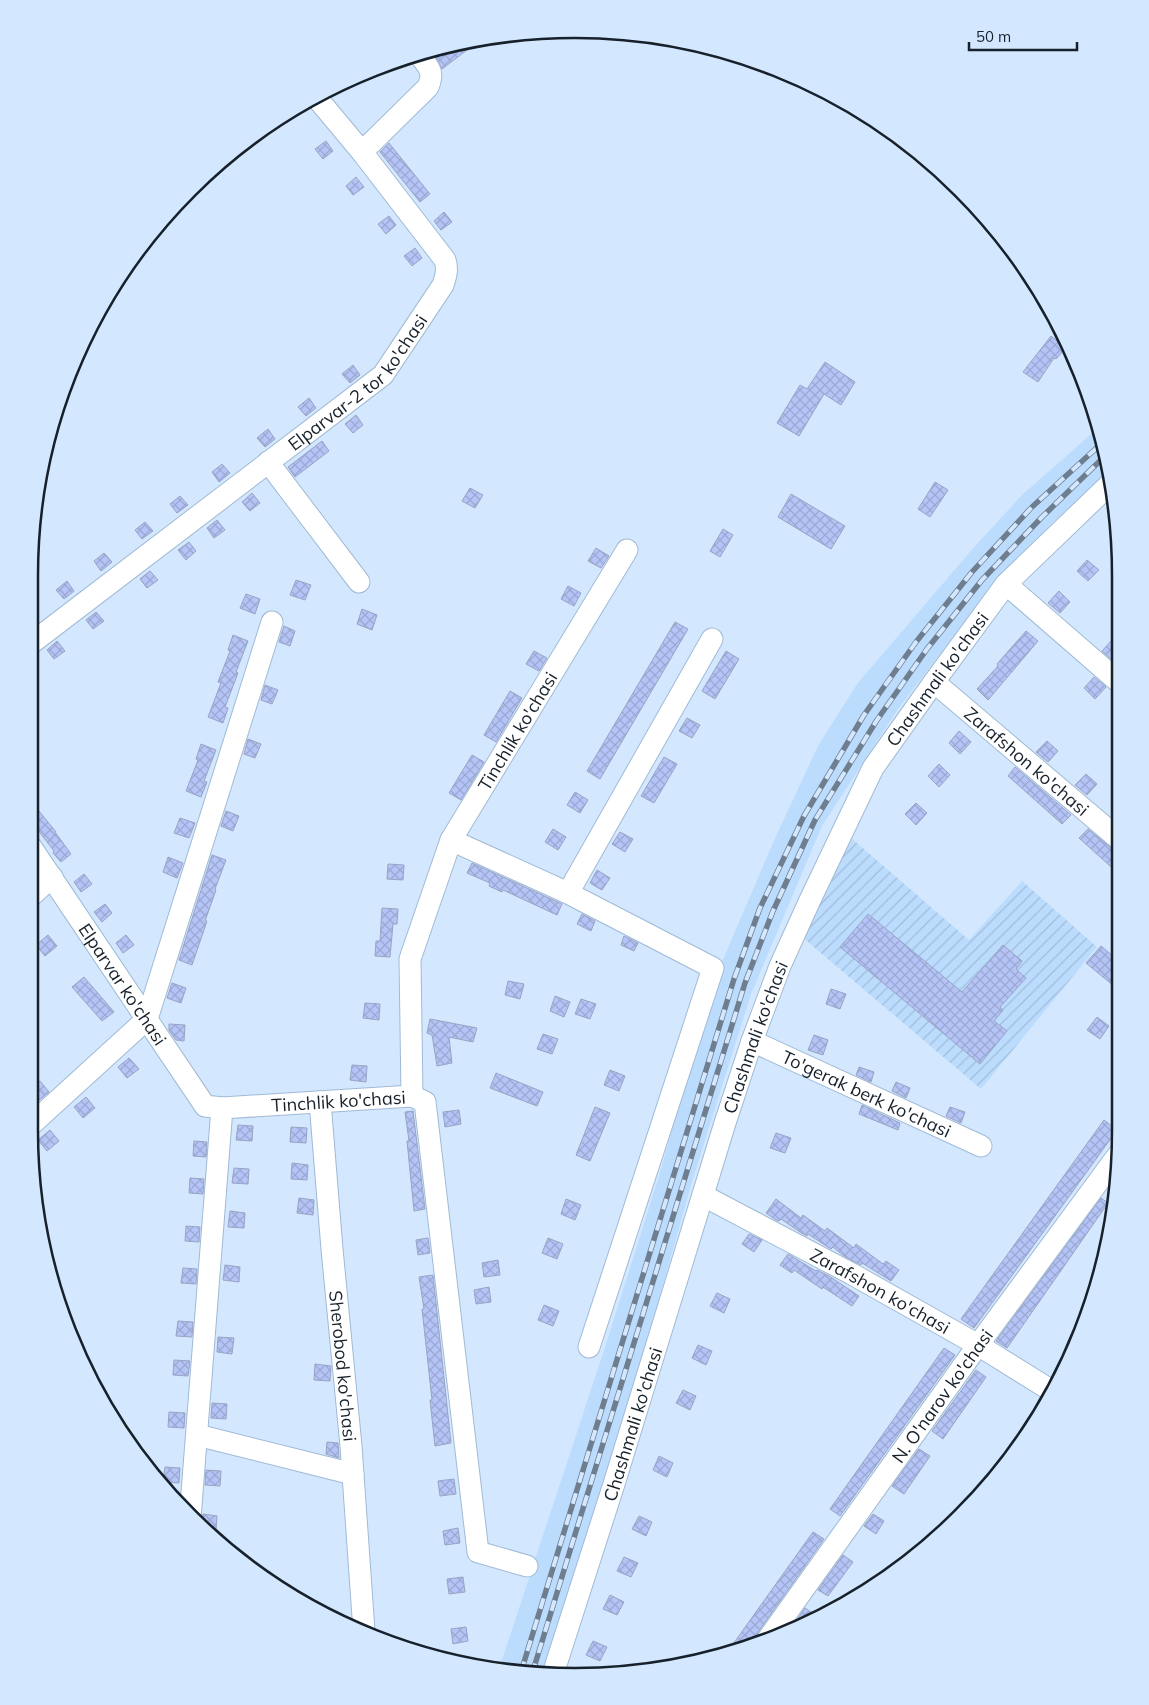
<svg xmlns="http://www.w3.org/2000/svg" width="1149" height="1705" font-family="Mulish,sans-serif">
	<defs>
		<pattern id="industrial-furrows" width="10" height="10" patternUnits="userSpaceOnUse" patternTransform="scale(1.25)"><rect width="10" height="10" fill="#bcdcfe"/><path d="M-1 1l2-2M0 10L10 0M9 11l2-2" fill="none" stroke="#a1bcda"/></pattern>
		<pattern id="building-cross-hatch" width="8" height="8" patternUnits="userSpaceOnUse" patternTransform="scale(1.25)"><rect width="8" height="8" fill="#b5c4f6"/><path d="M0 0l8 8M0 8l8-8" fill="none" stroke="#9ba8d3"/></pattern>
	</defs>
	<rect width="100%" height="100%" fill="#d3e8ff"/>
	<path fill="#bcdcfe" d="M1098,428L1110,471L1051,524L972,612L898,709L822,826L751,994L692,1182L636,1381L541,1675L499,1669L607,1341L658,1179L718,971L776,836L818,746L857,684L975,546L1022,495Z"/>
	<path fill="url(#industrial-furrows)" d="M850,837L969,940L1022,881L1097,947L981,1089L802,937Z"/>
	<path fill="url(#building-cross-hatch)" stroke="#99a3c3" d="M461,41L467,50L442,69L432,50Z
		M326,141L333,151L323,159L315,149Z
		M389,143L430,194L420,202L380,152Z
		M356,177L364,187L353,195L346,186Z
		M444,212L452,222L441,230L434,221Z
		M389,216L396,225L386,234L378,224Z
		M415,248L422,258L412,266L404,256Z
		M1051,336L1066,348L1056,359L1054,358L1038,382L1023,372Z
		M825,362L855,382L841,405L824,394L799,436L777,423L800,385L807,389Z
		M353,365L360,375L350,383L342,374Z
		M309,398L316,408L306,416L298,407Z
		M356,415L363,425L353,433L345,424Z
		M268,429L275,439L265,447L257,438Z
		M322,441L329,451L295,477L288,467Z
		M222,464L230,473L219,482L212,472Z
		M935,482L948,490L930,517L918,509Z
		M470,488L483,495L475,508L462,501Z
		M252,493L260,503L250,511L242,502Z
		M791,494L845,526L831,549L778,517Z
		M180,496L188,505L177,513L170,504Z
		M217,520L225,530L214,538L207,528Z
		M145,522L153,531L142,539L135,530Z
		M723,529L733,535L720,557L710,551Z
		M189,542L196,551L186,560L178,550Z
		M596,548L609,556L601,568L588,561Z
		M104,553L112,562L101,571L94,561Z
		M1087,560L1099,570L1088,581L1077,571Z
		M150,571L158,580L147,588L140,579Z
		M296,580L311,585L305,600L290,595Z
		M67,581L74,591L64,599L56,590Z
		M568,586L581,593L574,606L561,599Z
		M1059,591L1070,602L1060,613L1048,603Z
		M246,594L260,599L255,614L240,608Z
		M362,609L377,615L372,630L357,624Z
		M96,612L104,621L93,629L86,620Z
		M675,622L688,629L600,779L587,771Z
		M284,626L295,631L290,646L279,642Z
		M1026,631L1038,641L988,700L977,689L998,666L997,664Z
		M233,635L248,641L236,672L238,673L225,707L228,708L223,723L208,717L221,683L218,682L230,651L228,650Z
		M57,641L65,651L54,659L47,650Z
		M1111,641L1120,649V653L1113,661L1102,651Z
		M534,651L547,658L539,671L526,664Z
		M726,651L739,659L715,699L702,691Z
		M1094,677L1106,687L1095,699L1084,688Z
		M265,685L278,690L272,704L261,700Z
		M510,691L522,698L496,742L484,735Z
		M687,718L700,725L692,738L679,731Z
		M959,731L971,742L960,754L949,743Z
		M248,739L261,744L255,758L244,754Z
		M1047,741L1058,751L1048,762L1036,752Z
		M201,744L216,750L204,781L207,782L201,797L186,791L198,760L196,759Z
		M472,755L484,762L461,800L449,793Z
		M664,757L677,764L654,803L641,796Z
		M939,764L950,775L939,787L928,776Z
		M1015,767L1071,815L1062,824L1008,776Z
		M1086,774L1097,784L1087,795L1075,785Z
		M575,792L588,800L580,813L567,805Z
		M30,800L56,832H55L71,854L61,862L53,853L54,851L31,821Z
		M916,803L927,813L916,825L905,814Z
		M226,811L239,816L233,831L221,826Z
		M180,818L195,823L189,838L174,833Z
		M553,829L566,837L558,850L545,842Z
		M1088,829L1120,855V875L1079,838Z
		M620,832L633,839L625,852L612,844Z
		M212,855L226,860L215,889L216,890L205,921H207L192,965L179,960Z
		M168,857L183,863L177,878L163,872Z
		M472,863L562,904L557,915L503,890L502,892L489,886L490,883L467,873Z
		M388,864L404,865L403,880L387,879Z
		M597,870L610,878L602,890L590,883Z
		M84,874L92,884L81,892L74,882Z
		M105,904L112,913L102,922L94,912Z
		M382,908L398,909L397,924H393L390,957L375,956L376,941H380Z
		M582,914L595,921L591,931L577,924Z
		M868,914L962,992L1003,945L1022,961L1016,969L1026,978L1000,1007L1003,1010L994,1021L1007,1031L980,1064L840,947Z
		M48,935L57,946L45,956L36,945Z
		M126,935L134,945L123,953L116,943Z
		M624,936L638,943L634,951L621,945Z
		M1101,946L1120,962V991L1086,963Z
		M84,977L114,1012L102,1021L72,987Z
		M508,981L524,984L520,999L505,995Z
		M172,983L186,988L181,1003L167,998Z
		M831,989L846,994L840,1009L826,1004Z
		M555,996L570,1002L564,1017L550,1011Z
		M581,999L596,1004L590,1019L575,1014Z
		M365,1003L380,1004L379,1020L363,1018Z
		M1097,1017L1109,1026L1100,1039L1087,1030Z
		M430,1019L477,1028L473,1042L449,1037L452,1063L437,1066L432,1035L427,1033Z
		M169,1024L185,1025L184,1041L176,1040L169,1030Z
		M543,1034L558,1039L552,1054L537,1049Z
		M814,1035L828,1040L823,1055L808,1050Z
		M129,1058L139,1069L127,1078L118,1067Z
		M352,1065L367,1066L366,1082L350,1080Z
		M859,1067L874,1072L871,1082L856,1075Z
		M610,1070L625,1076L619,1091L604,1085Z
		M496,1073L543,1092L537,1106L490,1088Z
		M40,1081L49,1092L33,1105V1087Z
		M896,1082L910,1088L906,1098L892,1091Z
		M86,1097L95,1108L83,1118L74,1107Z
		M862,1105L900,1123L898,1130L859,1114Z
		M595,1107L610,1113L590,1161L576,1155Z
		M950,1107L965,1112L961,1123L946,1116Z
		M459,1110L461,1124L445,1127L443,1112Z
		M413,1111L425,1209L414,1211L407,1141H409L405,1112Z
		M1104,1120L1117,1130L974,1328L961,1319Z
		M238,1125L253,1126L252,1141L236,1140Z
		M291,1127L307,1128L306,1143L290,1142Z
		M50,1130L59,1141L47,1151L38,1140Z
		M776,1133L791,1138L785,1153L770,1148Z
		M194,1141L207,1142L206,1157L193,1156Z
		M292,1163L308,1165L307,1180L291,1179Z
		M234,1168L249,1169L248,1184L232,1183Z
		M190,1178L204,1179L203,1194L189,1193Z
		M299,1198L314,1200L313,1215L297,1213Z
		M1101,1198L1108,1203L1007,1348L996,1341Z
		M566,1199L581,1205L575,1220L561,1214Z
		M776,1199L801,1218L803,1215L825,1231L827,1228L854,1248L856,1244L883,1264L886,1261L899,1270L891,1281L862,1263L861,1265L844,1256L833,1247L831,1249L808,1234L807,1236L800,1232L781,1219L779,1221L776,1220L766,1213Z
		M230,1211L245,1213L244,1228L228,1227Z
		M186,1226L200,1227L199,1242L185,1241Z
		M749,1234L762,1240L754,1252L742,1244Z
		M428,1238L430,1253L418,1255L416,1240Z
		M548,1238L563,1244L557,1259L542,1253Z
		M788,1254L816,1271L817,1270L829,1276L859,1296L852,1306L823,1287L822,1289L794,1270L792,1273L780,1265Z
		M498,1260L500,1275L484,1277L482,1263Z
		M225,1265L240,1267L239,1282L223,1280Z
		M183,1268L197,1269L196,1284L181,1283Z
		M433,1275L451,1443L435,1446L430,1400H432L422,1309H424L419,1277Z
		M489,1287L491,1302L476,1304L474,1290Z
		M717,1293L730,1299L724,1313L710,1306Z
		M544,1305L559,1311L553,1326L538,1320Z
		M178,1321L193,1322L192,1337L176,1336Z
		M218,1337L234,1338L232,1354L217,1352Z
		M698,1345L712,1351L706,1365L692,1358Z
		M944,1348L955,1355L840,1516L830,1509Z
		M174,1360L190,1361L188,1376L173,1375Z
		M315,1364L331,1366L330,1381L314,1380Z
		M976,1370L986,1377L943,1439L932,1431Z
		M683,1390L696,1396L690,1410L676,1403Z
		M212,1403L227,1404L226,1419L211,1418Z
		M169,1412L185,1413L184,1428L168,1427Z
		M327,1442L338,1443L339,1458L326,1454Z
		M919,1449L930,1456L904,1494L892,1486Z
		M659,1456L673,1463L667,1477L653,1470Z
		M165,1467L180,1468L179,1483L163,1482Z
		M206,1470L221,1471L220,1486L205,1485Z
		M454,1479L456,1494L440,1496L438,1481Z
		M203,1514L217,1516L216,1531L204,1530L201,1527Z
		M873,1514L884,1521L876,1534L864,1526Z
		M639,1516L652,1522L646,1536L632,1529Z
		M458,1528L460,1543L445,1545L443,1531Z
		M813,1532L824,1539L758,1632L756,1638L757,1644L726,1654Z
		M843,1555L853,1562L828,1596L818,1590Z
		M624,1557L638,1563L631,1577L617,1571Z
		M463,1577L465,1592L449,1594L447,1579Z
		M610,1595L624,1602L617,1615L603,1609Z
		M805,1608L814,1614L810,1620L791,1629Z
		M466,1627L468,1641L453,1644L451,1629Z
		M593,1641L607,1647L600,1661L586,1655Z"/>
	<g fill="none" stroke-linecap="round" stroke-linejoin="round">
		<defs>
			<g id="minor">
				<path d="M316,97L362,152"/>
				<path d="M268,462L359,582"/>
				<path d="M1006,584L1120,683"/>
				<path id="s1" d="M29,645L383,375L443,285C446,276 448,269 445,260L362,152L428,87C435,71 428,67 419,54"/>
				<path id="s2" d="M934,682L1120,840"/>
				<path d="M451,840L568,893L712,639"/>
				<path id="s3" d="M31,847L205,1106L222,1108"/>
				<path d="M568,893L713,968L589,1347"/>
				<path d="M31,896L52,877"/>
				<path id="s4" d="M752,1041L981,1146"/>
				<path d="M412,1096L425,1102L478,1552L527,1566"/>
				<path id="s5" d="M320,1102L332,1249L351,1446L364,1631"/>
				<path d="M33,1123L147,1019L272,622"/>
				<path id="s6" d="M704,1196L852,1274L978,1345L1052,1391"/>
				<path d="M197,1435L353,1474"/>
				<path id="s7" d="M190,1518L222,1108L412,1096L410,959L451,840L627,550"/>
				<path id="s8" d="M768,1639L978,1345L1118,1155"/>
				<path id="s9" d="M553,1674L614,1484L725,1123L752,1041L780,966L810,900L873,768L934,682L1006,584L1111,483"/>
			</g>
		</defs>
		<use href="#minor" stroke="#a0bad5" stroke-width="23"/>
		<use href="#minor" stroke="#fff" stroke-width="21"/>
		<defs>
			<path id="rail" d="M521,1672L734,979L760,908L804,816L864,715L916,642L972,572L1032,507L1102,443
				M532,1674L745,983L773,911L815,820L877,720L927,649L982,580L1042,517L1106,455"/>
		</defs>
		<use href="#rail" stroke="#6f7e8e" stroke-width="5.5"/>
		<use href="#rail" stroke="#d3e8ff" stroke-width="4" stroke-dasharray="11" stroke-linecap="butt"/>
	</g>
	<g text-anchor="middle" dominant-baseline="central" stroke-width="4" stroke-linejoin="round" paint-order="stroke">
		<g font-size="18" fill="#17212b" stroke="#d3e8ff">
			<text stroke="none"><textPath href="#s1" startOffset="422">Elparvar-2 tor ko'chasi</textPath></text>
			<text stroke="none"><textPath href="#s9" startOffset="1072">Chashmali ko'chasi</textPath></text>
			<text stroke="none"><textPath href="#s7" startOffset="992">Tinchlik ko'chasi</textPath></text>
			<text stroke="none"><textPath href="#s2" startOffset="122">Zarafshon ko'chasi</textPath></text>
			<text stroke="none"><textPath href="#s3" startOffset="165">Elparvar ko'chasi</textPath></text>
			<text stroke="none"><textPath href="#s9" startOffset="668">Chashmali ko'chasi</textPath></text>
			<text stroke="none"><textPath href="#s4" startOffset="126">To'gerak berk ko'chasi</textPath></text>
			<text stroke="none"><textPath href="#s7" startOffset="528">Tinchlik ko'chasi</textPath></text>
			<text stroke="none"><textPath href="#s6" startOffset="200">Zarafshon ko'chasi</textPath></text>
			<text stroke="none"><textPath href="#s5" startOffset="265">Sherobod ko'chasi</textPath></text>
			<text stroke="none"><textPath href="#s8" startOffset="299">N. O'narov ko'chasi</textPath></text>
			<text stroke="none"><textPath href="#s9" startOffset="262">Chashmali ko'chasi</textPath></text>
		</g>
	</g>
	<path d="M0 0H1149V1705H0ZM575 38H575A537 537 0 0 1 1112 575V1131A537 537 0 0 1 575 1668H575A537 537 0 0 1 38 1131V575A537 537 0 0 1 575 38Z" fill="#d3e8ff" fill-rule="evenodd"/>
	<path fill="none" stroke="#17212b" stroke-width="2.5" d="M575 38H575A537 537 0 0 1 1112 575V1131A537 537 0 0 1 575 1668H575A537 537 0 0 1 38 1131V575A537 537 0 0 1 575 38Z"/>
	<path d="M969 42v8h108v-8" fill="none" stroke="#17212b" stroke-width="2.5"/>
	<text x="976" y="42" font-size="15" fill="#17212b" stroke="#d3e8ff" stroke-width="4" paint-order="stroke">50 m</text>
</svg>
